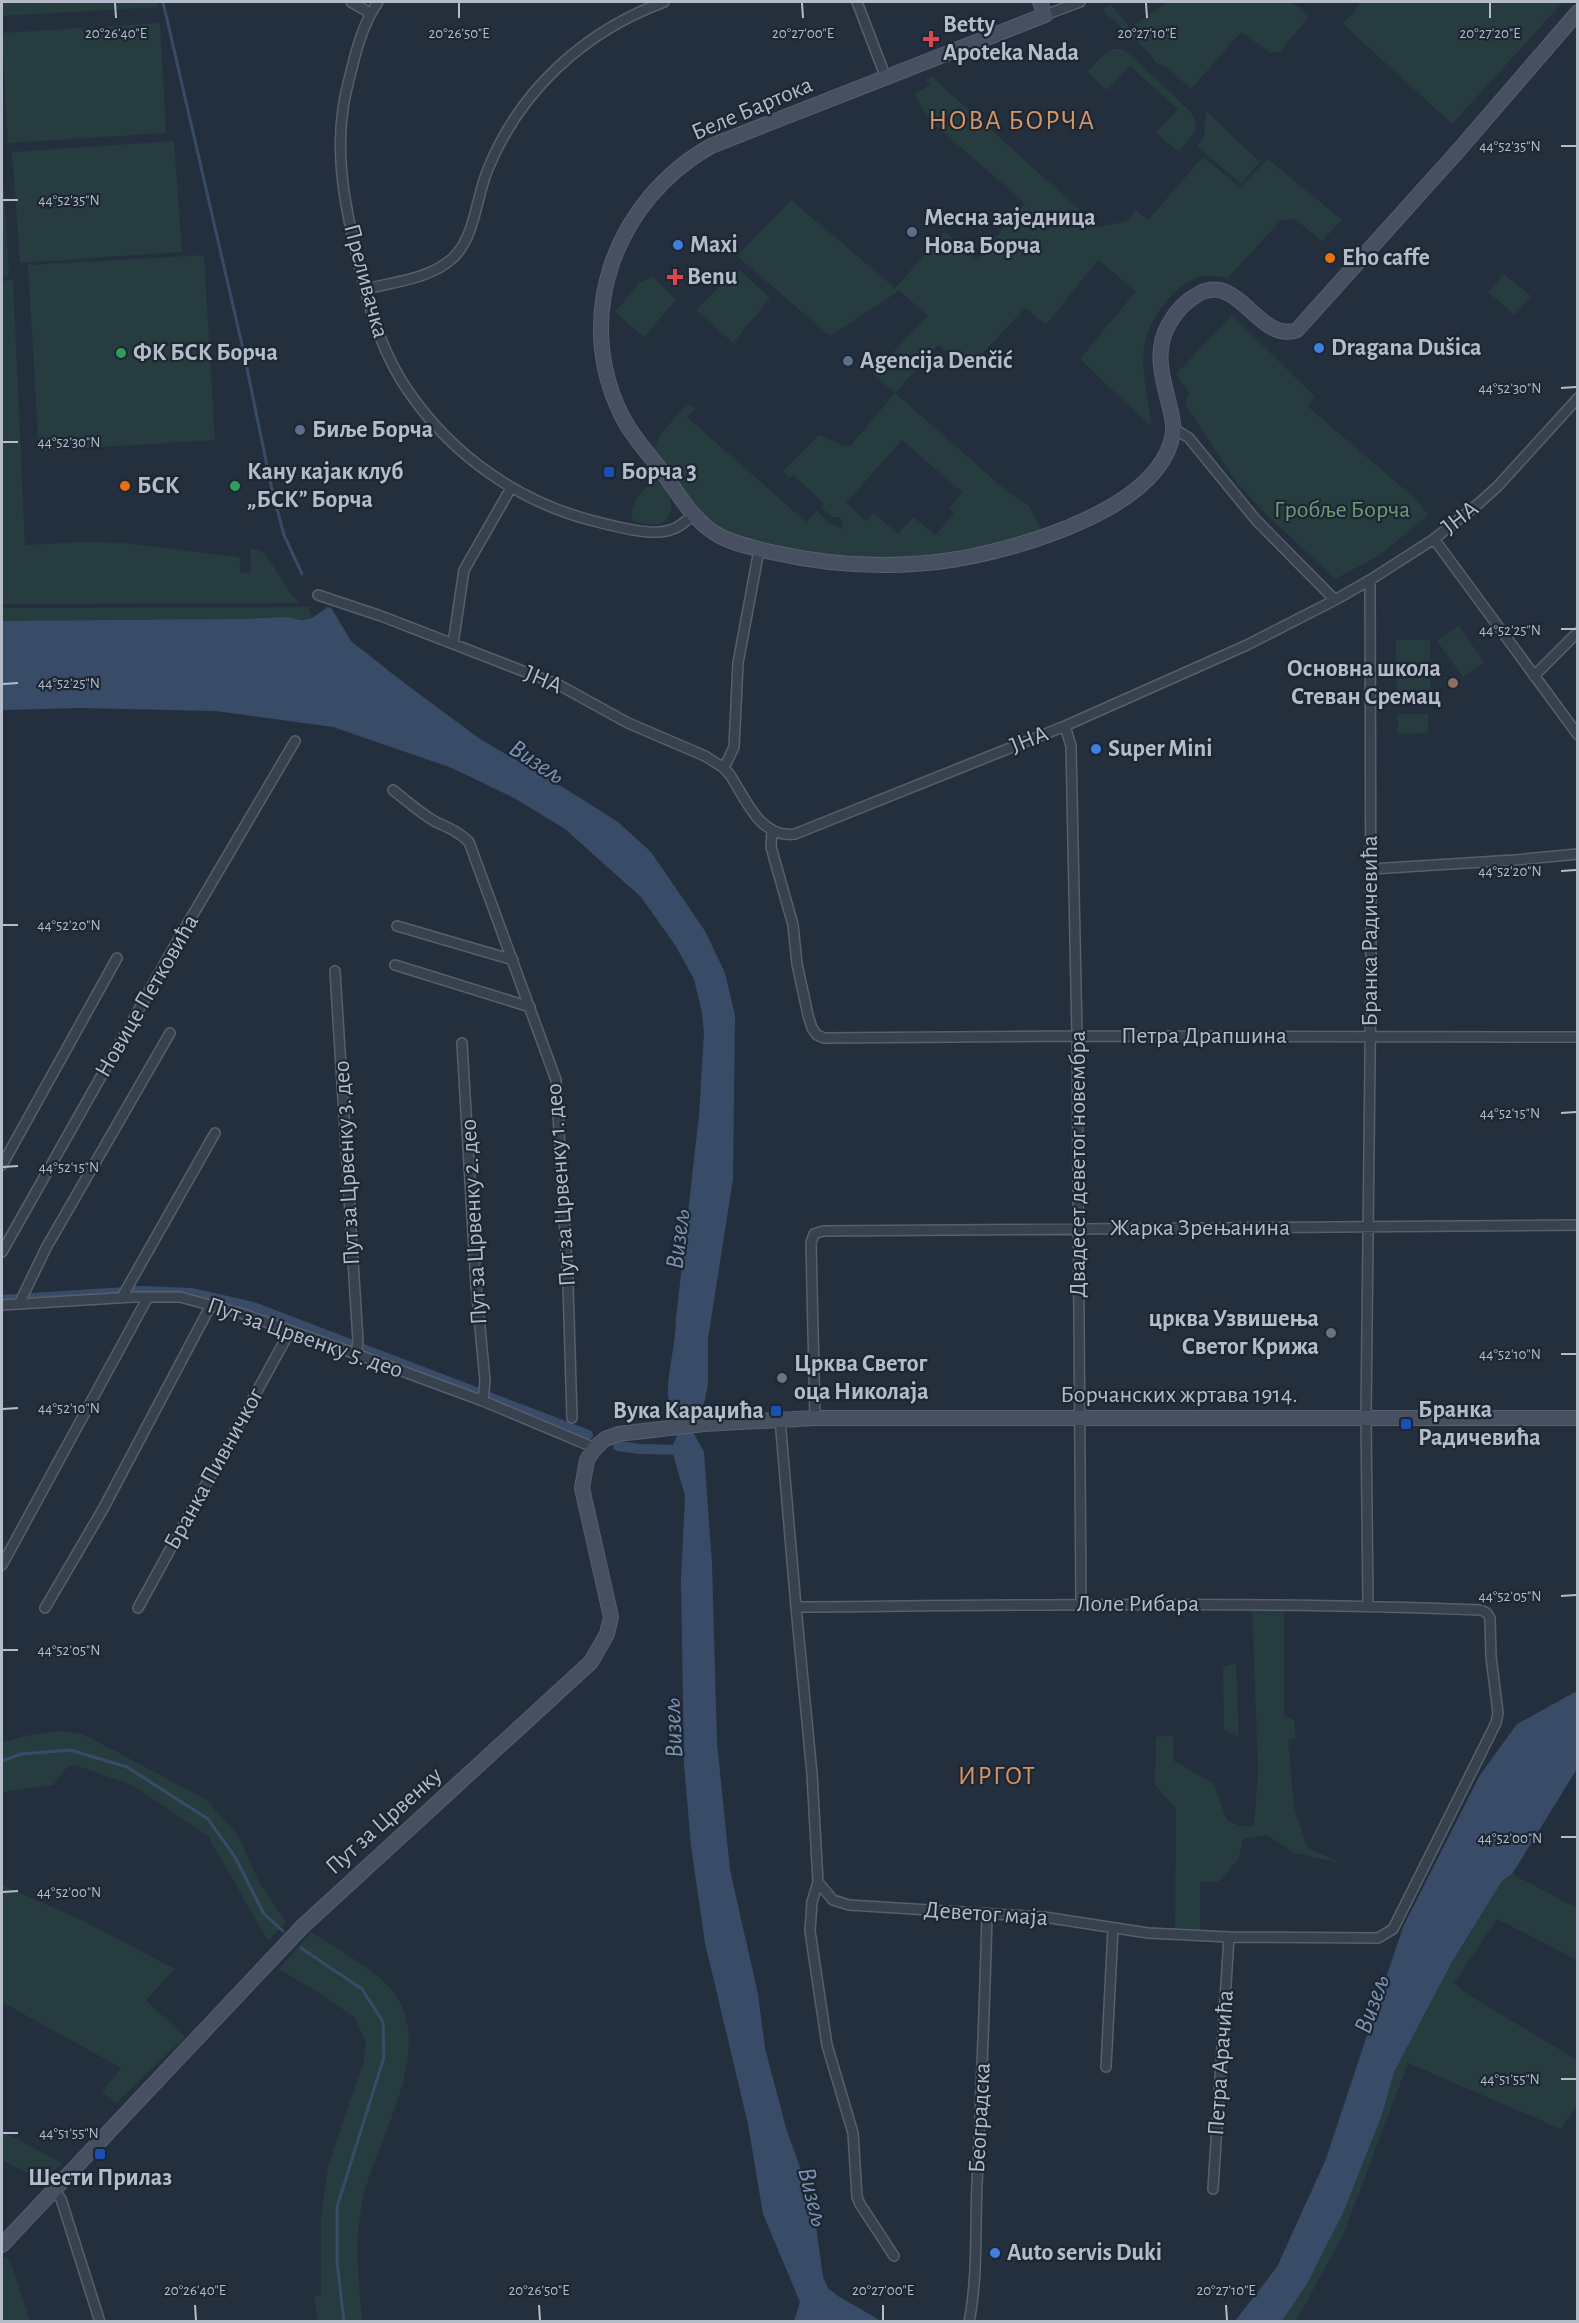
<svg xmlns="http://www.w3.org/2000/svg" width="1579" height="2323" font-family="'Alegreya Sans',sans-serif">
	<rect width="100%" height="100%" fill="#242f3e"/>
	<path fill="#263c3f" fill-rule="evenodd" d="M2,2H157L158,7L2,16Z
		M1168,2H1292L1309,16L1280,52L1271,53L1241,32L1191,89L1168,68L1155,62L1150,53L1102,10L1111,4L1130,28Z
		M1362,2H1563L1452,124L1343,24Z
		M160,23L166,133L8,143L2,33Z
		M1113,49H1122L1128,53L1190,111L1194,118L1196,126L1194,133L1179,152L1156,133L1178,109L1130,66L1107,90L1087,72L1099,59Z
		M932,77L1099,227L1127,221L1136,210L1148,220L1203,157L1240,187L1268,159L1342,220L1322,241L1295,219L1281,220L1228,278C1218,276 1206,274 1196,278C1171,288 1148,321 1144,347C1141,373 1148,399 1152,425L1148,424L1080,359L1136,291L1098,260L1046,325L1025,308L969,368L938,345L895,393L1008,492L1029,506L1045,536L1001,549L882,565L723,538L650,457L660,435L686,405H690L695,409L687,417L806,522L817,511L829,523L843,529L840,517H832L821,507L824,503L793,475L789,478L783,471L819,435L845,446L851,445L895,393L873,374L928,315L899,291L830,336L737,256L791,200L895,288L945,232L977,260L1025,203L935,125L924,112L914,94L930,85L926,80ZM902,440L962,492L949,509L954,514L935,535L913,517L898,534L874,513L866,521L846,503Z
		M1206,111L1260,162L1241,184L1197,146L1204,136Z
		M174,141L182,252L20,263L12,152Z
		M2,162L9,276L2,277Z
		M204,255L215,440L39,451L28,265Z
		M737,268L770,298L733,343L696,310Z
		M1504,274L1531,296L1515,315L1488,292Z
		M653,277L676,300L644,337L615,312L640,282Z
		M13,280L25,545L86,542L125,543L239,557L241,573L251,572L250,548L265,553L291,594L299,603L2,604V281Z
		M1232,315L1315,397L1307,406L1417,500L1428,515L1380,555L1335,579L1262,510L1236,482L1185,404L1189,393L1176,374Z
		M655,481C671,486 680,517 659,524C651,526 642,523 634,521L631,515C632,504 644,486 655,481Z
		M309,607L312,618C297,621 282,616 267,617C179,623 90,621 2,621V608Z
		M1459,626L1484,662L1463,677L1437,641Z
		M1396,640H1430L1431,703L1397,704Z
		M1398,714H1428V733L1398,734Z
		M1252,1604L1284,1605V1715L1294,1720L1296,1738L1288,1740L1294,1806L1307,1848L1342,1863L1294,1853L1267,1835L1243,1839L1238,1860L1218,1882H1200V1935L1175,1934L1176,1809L1155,1785L1156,1737L1173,1735L1174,1761L1213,1783L1227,1820L1240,1826H1254L1258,1770Z
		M1236,1663L1239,1738L1224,1729L1223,1667Z
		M59,1731L83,1734L205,1799L238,1835L258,1880L286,1922L268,1941L208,1836L132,1785L75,1765L67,1767L53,1785L2,1792V1742L30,1735Z
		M1512,1874L1577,1908V1960L1497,1919L1454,1983L1467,1994L1577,2060V2105L1561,2129L1408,2063L1343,2235L1296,2321L1282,2322L1307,2284L1343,2213L1382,2115L1394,2072L1452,1962L1502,1881Z
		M2,1885L84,1921L175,1969L146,2000L185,2037L116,2103L102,2092L121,2068L2,2002Z
		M311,1932C335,1948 380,1972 395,1994C436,2054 374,2142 362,2203C354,2242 359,2283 362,2321H318L314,2297L321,2294V2219L328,2167L364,2060L366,2043L355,2018L321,1994L279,1969Z
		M2,2131L62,2163L43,2181L2,2160Z
		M6,2257L11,2263L30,2321H2V2261Z"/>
	<path fill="#394c67" d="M328,607L332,609L351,641L403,682L480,739L569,791L618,822L651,852L705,931L725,973L735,1015L733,1179L708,1339V1385L704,1403L693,1421L694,1434L704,1452L712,1564L717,1743L730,1870L758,1994L765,2048L786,2128L808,2190L809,2206L815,2219L823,2277L828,2288L838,2296L881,2321H794L800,2302L763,2214L748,2124L705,1943L691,1846L684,1764L681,1580L685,1496L673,1454V1445L679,1431C675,1418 669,1409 668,1395C667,1372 676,1345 676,1319L699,1115L704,1033L702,1013L694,979L675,945L641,897L565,829L516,799L452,768L333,727L216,711L81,708L2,710V621L238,619L284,617L303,620L312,618Z
		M1577,1691V1769L1512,1874L1502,1881L1452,1962L1394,2072L1382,2115L1343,2213L1307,2284L1282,2321H1235L1277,2267L1326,2159L1403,1927L1480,1775L1517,1724Z"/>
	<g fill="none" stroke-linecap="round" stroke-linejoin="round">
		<path stroke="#394c67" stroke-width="3" d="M163,2L243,349L272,490L284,535L302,574
			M2,1761L21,1754L70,1750L127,1767L208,1819L235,1857L264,1914L283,1931
			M301,1948L362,1989L383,2022L384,2057L337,2207V2261L344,2322"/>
		<path stroke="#394c67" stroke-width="10" d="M2,1300L141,1291L191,1293L253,1307L588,1435
			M618,1446L640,1449L687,1450"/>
		<defs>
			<path id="street" d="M351,2L370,13
				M378,2C365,20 358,43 353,64C349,79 345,94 343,109C335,162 347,214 359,266C370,312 383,356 411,395C454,456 518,501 590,520C610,525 651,537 670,530C679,528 686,521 693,515
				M857,2L886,78
				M1045,15L1080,2
				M365,289C394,282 431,279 454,257C476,234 476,197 488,169C520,90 585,31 664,2
				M1173,428L1189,438L1256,520L1335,600
				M1434,539L1578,735
				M318,595L381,616L559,685L628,723L705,756L724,768L730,775C746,799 760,839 795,834L1065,726L1247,645L1335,600L1370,580L1434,539L1478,504L1497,487L1578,398
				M453,644L464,570L511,488
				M1534,676L1578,632
				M1065,726L1071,746L1077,1036L1081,1603
				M724,768L734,747L738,663L759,550
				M393,790C407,801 420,813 436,822C449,828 459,832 469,842L556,1080L568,1285L572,1418
				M772,832L771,847L793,925L797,964L808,1015L812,1028L817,1035L824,1038L1077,1036L1578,1037
				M1371,869L1515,860L1578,854
				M397,926L513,960
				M395,965L530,1007
				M335,971L358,1341L356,1354
				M462,1043L476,1285L485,1381L483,1401
				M2,1165L117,958
				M2,1252L178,940L295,741
				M122,1297L215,1133
				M19,1304L46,1248L170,1033
				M2,1305L133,1297H180L243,1314L356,1354L483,1401L595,1448
				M815,1418L811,1243L814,1234L823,1231L1578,1225
				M780,1419L796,1607L812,1774L818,1882L833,1900L849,1905L1044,1917L1148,1933L1229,1937L1378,1938L1393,1929L1496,1723L1498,1713L1491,1657L1490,1618L1487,1613L1481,1610C1253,1601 1024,1605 796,1607
				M2,1565L148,1297
				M1368,1605L1366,1417L1371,970L1370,580
				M45,1608L103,1509L211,1305
				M138,1608L290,1331
				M818,1882L812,1902L810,1931L827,2045L853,2133L857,2197L860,2204L894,2256
				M1106,2067L1113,1929
				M1213,2189L1229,1937
				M54,2190L61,2199L100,2322
				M969,2322C978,2276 975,2230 977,2184C981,2094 985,2004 987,1913"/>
			<path id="secondary" d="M1040,2L1045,15L711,146C617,199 572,314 621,414C631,435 647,452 661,470C679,494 692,520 718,535C734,544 754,548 771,552C832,566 896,569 958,559C1022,547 1161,509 1173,433C1174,425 1172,416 1170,408C1163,379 1153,352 1169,324C1176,311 1187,300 1200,293C1239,273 1260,344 1297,330L1458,151L1578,12
				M2,2245L303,1926L591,1662L607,1634L611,1617L582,1488L587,1460L595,1448L605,1439L618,1434L704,1424L815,1418H1578"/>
		</defs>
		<use href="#street" stroke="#565f6c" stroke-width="12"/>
		<use href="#secondary" stroke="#565f6c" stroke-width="16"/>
		<use href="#street" stroke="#38414e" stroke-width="9"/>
		<use href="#secondary" stroke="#465061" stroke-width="14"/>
	</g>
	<path fill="none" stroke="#b4bcc9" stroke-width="2" d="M115,3L116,18M459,3V18M802,3L803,18M1146,3L1147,18M1490,3V18M1561,146H1576M3,200H18M1561,388L1576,387M3,442H18M1561,629H1576M3,684L18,683M1561,871L1576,870M3,925H18M1561,1113L1576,1112M3,1167L18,1166M1561,1354H1576M3,1409L18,1408M1561,1596L1576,1595M3,1650H18M1561,1837H1576M3,1892L18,1891M1561,2079H1576M3,2133H18M195,2305L196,2320M539,2305L540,2320M883,2305V2320M1226,2305L1227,2320"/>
	<g fill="#e0444e" stroke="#1d2633" stroke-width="2">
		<path d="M928 30h6v6h6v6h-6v6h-6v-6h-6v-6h6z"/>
		<path d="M672 268h6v6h6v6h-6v6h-6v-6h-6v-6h6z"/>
	</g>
	<g fill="#5c6f8a" stroke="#1d2633" stroke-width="2">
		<circle cx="912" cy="232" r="6"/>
		<circle cx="848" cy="361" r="6"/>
		<circle cx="300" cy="430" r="6"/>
	</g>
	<g fill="#3f7fe0" stroke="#1d2633" stroke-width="2">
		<circle cx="678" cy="245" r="6"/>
		<circle cx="1319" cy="348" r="6"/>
		<circle cx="1096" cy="749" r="6"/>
		<circle cx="995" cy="2253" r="6"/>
	</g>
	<g fill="#e8710a" stroke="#1d2633" stroke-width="2">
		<circle cx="1330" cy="258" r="6"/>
		<circle cx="125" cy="486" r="6"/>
	</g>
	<g fill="#2e9e5b" stroke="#1d2633" stroke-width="2">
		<circle cx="121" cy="353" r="6"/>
		<circle cx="235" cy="486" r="6"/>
	</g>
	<g fill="#1a4fb4" stroke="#1d2633" stroke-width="2">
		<rect x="603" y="466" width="12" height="12" rx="3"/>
		<rect x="770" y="1405" width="12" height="12" rx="3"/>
		<rect x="1400" y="1418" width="12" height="12" rx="3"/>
		<rect x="94" y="2148" width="12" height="12" rx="3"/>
	</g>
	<circle fill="#8d6e63" stroke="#1d2633" stroke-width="2" cx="1453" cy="683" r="6"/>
	<g fill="#6b7280" stroke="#1d2633" stroke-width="2">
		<circle cx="1331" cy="1333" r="6"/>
		<circle cx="782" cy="1378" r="6"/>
	</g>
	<g text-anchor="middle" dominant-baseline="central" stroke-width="4.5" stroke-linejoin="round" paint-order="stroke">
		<g font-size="24" font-weight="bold" fill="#b4bcc9" stroke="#1d2633" text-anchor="start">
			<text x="943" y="25">Betty<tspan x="943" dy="28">Apoteka Nada</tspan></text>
			<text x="924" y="218">Месна заједница<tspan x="924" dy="28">Нова Борча</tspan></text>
			<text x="690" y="245">Maxi</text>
			<text x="1342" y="258">Eho caffe</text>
			<text x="687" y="277">Benu</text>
			<text x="1331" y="348">Dragana Dušica</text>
			<text x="133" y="353">ФК БСК Борча</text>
			<text x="860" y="361">Agencija Denčić</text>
			<text x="312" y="430">Биље Борча</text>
			<text x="247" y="472">Кану кајак клуб<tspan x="247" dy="28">„БСК” Борча</tspan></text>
			<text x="621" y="472">Борча 3</text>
			<text x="137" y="486">БСК</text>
			<text x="1441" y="669" text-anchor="end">Основна школа<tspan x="1441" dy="28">Стеван Сремац</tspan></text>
			<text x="1108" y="749">Super Mini</text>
			<text x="1319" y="1319" text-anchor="end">црква Узвишења<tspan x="1319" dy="28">Светог Крижа</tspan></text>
			<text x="794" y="1364">Црква Светог<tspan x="794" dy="28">оца Николаја</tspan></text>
			<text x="1418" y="1410">Бранка<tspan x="1418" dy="28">Радичевића</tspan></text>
			<text x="764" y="1411" text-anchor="end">Вука Караџића</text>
			<text x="100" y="2178" text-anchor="middle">Шести Прилаз</text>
			<text x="1007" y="2253">Auto servis Duki</text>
		</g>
		<g font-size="24" fill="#b4bcc9" stroke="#1d2633">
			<text transform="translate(752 109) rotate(-23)">Беле Бартока</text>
			<text transform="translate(366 281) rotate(75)">Преливачка</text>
			<text transform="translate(1460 518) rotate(-38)">ЈНА</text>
			<text transform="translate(543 680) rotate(23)">ЈНА</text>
			<text transform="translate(1029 740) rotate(-22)">ЈНА</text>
			<text transform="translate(1370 931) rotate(-90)">Бранка Радичевића</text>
			<text transform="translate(147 996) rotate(-60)">Новице Петковића</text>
			<text x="1204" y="1036">Петра Драпшина</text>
			<text transform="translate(347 1163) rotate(-93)">Пут за Црвенку 3. део</text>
			<text transform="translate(1078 1164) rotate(-90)">Двадесет деветог новембра</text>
			<text transform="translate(561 1185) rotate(-94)">Пут за Црвенку 1. део</text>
			<text transform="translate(474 1222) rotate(-93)">Пут за Црвенку 2. део</text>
			<text x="1200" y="1228">Жарка Зрењанина</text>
			<text transform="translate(305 1338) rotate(19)">Пут за Црвенку 5. део</text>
			<text x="1179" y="1395">Борчанских жртава 1914.</text>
			<text transform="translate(214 1469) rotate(-61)">Бранка Пивничког</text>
			<text x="1138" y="1604">Лоле Рибара</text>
			<text transform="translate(384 1821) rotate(-42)">Пут за Црвенку</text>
			<text transform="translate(986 1914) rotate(4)">Деветог маја</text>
			<text transform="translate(1221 2063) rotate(-86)">Петра Арачића</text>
			<text transform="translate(980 2118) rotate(-87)">Београдска</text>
		</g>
		<g font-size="24" fill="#6b9a76" stroke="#1d2633">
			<text x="1342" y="510">Гробље Борча</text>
		</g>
		<g font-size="26" font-style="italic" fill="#7c92b1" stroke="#1d2633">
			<text transform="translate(537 762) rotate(33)">Визељ</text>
			<text transform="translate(678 1239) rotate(-83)">Визељ</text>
			<text transform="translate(673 1728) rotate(-93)">Визељ</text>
			<text transform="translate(1372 2004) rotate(-70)">Визељ</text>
			<text transform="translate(813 2197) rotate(76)">Визељ</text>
		</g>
		<g font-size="26" letter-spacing="1.5" fill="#d59563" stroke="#1d2633">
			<text x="997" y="1776">ИРГОТ</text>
		</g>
		<g font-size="27" letter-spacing="1.5" fill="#d59563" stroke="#1d2633">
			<text x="1012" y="120">НОВА БОРЧА</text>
		</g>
	</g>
	<g font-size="15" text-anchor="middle" fill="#b4bcc9" stroke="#1d2633" stroke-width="4.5" stroke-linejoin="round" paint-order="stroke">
		<text x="116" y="38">20°26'40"E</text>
		<text x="459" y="38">20°26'50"E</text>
		<text x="803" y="38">20°27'00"E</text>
		<text x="1147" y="38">20°27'10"E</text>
		<text x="1490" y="38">20°27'20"E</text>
		<text x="1510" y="151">44°52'35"N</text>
		<text x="69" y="205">44°52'35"N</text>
		<text x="1510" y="393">44°52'30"N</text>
		<text x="69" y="447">44°52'30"N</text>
		<text x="1510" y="635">44°52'25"N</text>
		<text x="69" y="688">44°52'25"N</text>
		<text x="1510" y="876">44°52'20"N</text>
		<text x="69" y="930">44°52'20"N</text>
		<text x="1510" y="1118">44°52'15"N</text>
		<text x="69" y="1172">44°52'15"N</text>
		<text x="1510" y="1359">44°52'10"N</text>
		<text x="69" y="1413">44°52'10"N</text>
		<text x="1510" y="1601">44°52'05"N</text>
		<text x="69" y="1655">44°52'05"N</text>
		<text x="1510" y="1843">44°52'00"N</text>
		<text x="69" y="1897">44°52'00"N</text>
		<text x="1510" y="2084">44°51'55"N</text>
		<text x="69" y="2138">44°51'55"N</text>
		<text x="195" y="2295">20°26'40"E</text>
		<text x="539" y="2295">20°26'50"E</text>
		<text x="883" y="2295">20°27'00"E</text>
		<text x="1226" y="2295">20°27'10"E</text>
	</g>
	<rect width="1579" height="2323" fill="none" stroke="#b4bcc9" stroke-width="6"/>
</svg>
